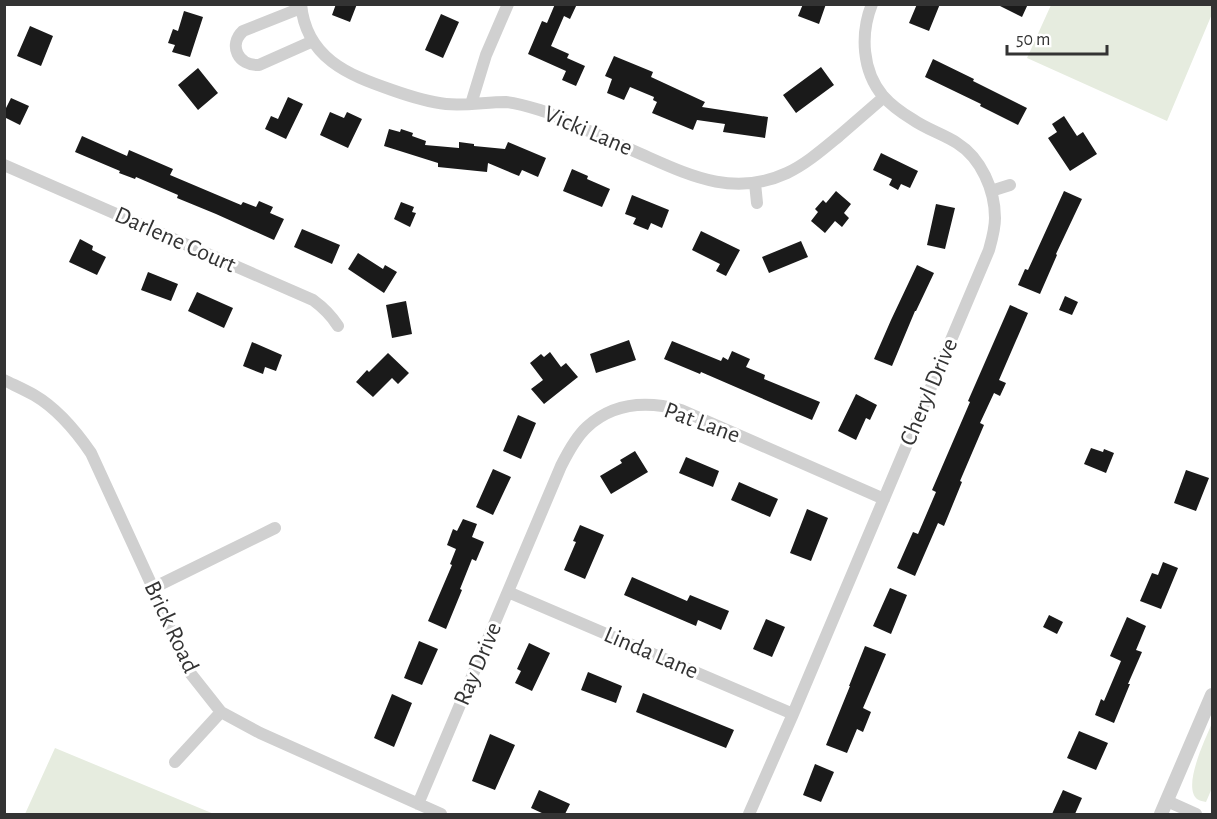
<svg xmlns="http://www.w3.org/2000/svg" width="1217" height="819" font-family="'Alegreya Sans',sans-serif">
	<rect width="100%" height="100%" fill="#fff"/>
	<path fill="#e6ecdf" d="M1051,5H1212V14L1167,121L1027,58Z
		M1212,723V788L1206,802C1203,801 1200,801 1197,799C1182,786 1206,738 1212,723Z
		M55,748L214,814H25Z"/>
	<path fill="#1a1a1a" d="M336,4H357L350,22L332,15Z
		M555,4H577L570,19L564,16L551,46L569,54L567,58L585,66L576,86L562,80L566,71L528,54L542,21L547,23Z
		M803,4H826L819,24L798,16Z
		M917,4H940L929,31L909,23Z
		M996,4H1028L1022,17Z
		M184,11L203,17L190,57L172,52L175,45L168,43L173,29L178,31Z
		M441,14L459,22L443,58L425,50Z
		M30,26L53,36L41,66L17,56Z
		M614,56L653,72L651,77L705,102L702,107L768,117L765,138L723,132L725,124L697,120L693,130L652,113L657,102L653,100L654,97L630,87L624,100L607,93L612,79L605,76Z
		M933,59L974,79L973,81L1027,108L1018,125L980,106L981,104L925,77Z
		M821,67L834,85L796,113L783,95Z
		M198,68L218,93L198,110L178,85Z
		M288,97L303,104L286,139L265,129L271,116L278,119Z
		M11,98L29,106L20,125L4,117V112Z
		M330,112L344,118L347,112L362,119L348,148L320,135Z
		M1064,116L1077,136L1083,132L1097,154L1070,171L1048,138L1057,132L1052,124Z
		M389,129L400,132L401,129L413,133L412,136L426,141L425,145L459,148V142L474,144V146L505,149L508,142L546,158L538,177L522,170L519,176L488,163L487,172L438,167V163L384,146Z
		M82,136L127,156L129,150L173,169L170,175L241,205L243,202L256,207L259,201L273,207L270,213L284,219L274,240L216,214L177,198L178,195L136,177L135,179L119,173L120,171L75,152Z
		M881,153L918,171L910,188L901,184L898,190L889,185L892,179L873,170Z
		M572,169L588,176L587,179L610,189L602,207L563,191Z
		M836,191L851,204L844,213L849,218L842,227L835,221L825,233L811,221L818,212L815,209L823,200L826,203Z
		M1064,191L1082,199L1056,254L1057,255L1040,294L1018,285L1025,269L1028,270Z
		M632,195L669,210L662,228L651,223L648,230L633,224L636,218L625,214Z
		M401,202L414,207L412,212L416,213L410,227L394,219Z
		M936,204L955,208L945,249L927,245Z
		M302,229L340,245L332,264L294,247Z
		M701,231L740,250L726,276L716,271L720,264L692,250Z
		M80,239L93,246L92,250L106,257L97,275L69,262Z
		M801,241L808,257L769,273L762,257Z
		M358,253L383,269L385,265L397,272L384,293L348,269Z
		M917,265L934,273L916,311H915L892,366L874,359L891,320Z
		M148,272L178,284L171,301L141,290Z
		M197,292L233,308L224,328L188,311Z
		M1065,296L1078,302L1072,315L1059,310Z
		M406,301L412,334L392,338L386,305Z
		M1010,305L1028,313L999,380L1006,383L1000,396L994,393L980,423L984,425L960,481L962,482L944,526L938,523L915,576L897,568L913,532L918,534L936,492L932,490L970,402L968,401Z
		M629,340L636,360L596,373L590,354Z
		M672,341L721,361L723,357L728,360L732,351L750,359L746,367L765,375L764,379L820,402L812,420L701,372L700,374L664,359Z
		M252,342L282,355L276,371L265,367L263,374L243,366Z
		M550,352L561,367L566,363L578,377L544,404L531,389L543,380L530,363L541,354L544,357Z
		M388,353L409,373L398,384L392,378L373,397L356,382L367,370L369,372Z
		M856,394L877,405L870,420L866,418L856,440L838,431Z
		M518,415L536,423L521,459L503,451Z
		M1091,448L1103,452L1104,449L1114,453L1106,473L1084,464Z
		M635,451L648,472L611,494L600,476L622,463L620,460Z
		M686,457L719,471L713,487L679,473Z
		M493,469L511,477L493,515L476,507Z
		M1186,470L1209,478L1196,511L1174,503Z
		M739,482L778,499L770,517L731,500Z
		M807,509L828,518L811,561L790,553Z
		M463,519L477,524L472,537L484,542L476,561L472,559L460,589L462,590L446,629L428,621L452,565L450,564L456,549L447,545L453,529L457,531Z
		M580,525L604,535L585,579L564,570L576,542L573,541Z
		M1163,562L1178,568L1161,609L1140,601L1152,573L1158,575Z
		M632,577L687,601L690,595L729,611L721,630L698,620L696,626L624,595Z
		M890,588L907,595L891,634L873,626Z
		M1049,615L1063,622L1057,634L1043,627Z
		M1127,617L1146,626L1136,650L1142,652L1128,684H1130L1114,723L1095,715L1101,699L1104,701L1121,661L1110,656Z
		M766,619L785,627L772,657L753,649Z
		M419,641L438,649L422,685L404,678Z
		M529,643L550,653L532,691L515,683L521,671L517,669Z
		M865,646L886,654L863,708L871,712L863,732L857,729L847,753L826,745L850,686H849Z
		M588,672L622,686L616,703L581,690Z
		M643,693L734,730L726,748L636,712Z
		M392,694L412,703L394,747L374,738Z
		M1079,731L1108,743L1096,770L1067,758Z
		M490,734L515,745L495,790L472,781Z
		M815,764L834,772L821,802L803,795Z
		M539,790L570,804L565,814H544L531,808Z
		M1063,790L1082,798L1075,814H1052Z"/>
	<g fill="none" stroke-linecap="round" stroke-linejoin="round">
		<path stroke="#d0d0d0" stroke-width="12" d="M301,4C306,58 348,75 392,90C409,96 427,102 446,104C466,106 486,102 506,102C519,103 533,108 546,112C576,125 605,138 634,151C685,173 731,199 787,173C806,164 822,150 839,136C854,123 869,110 884,97
			M301,8L243,31C228,45 238,66 259,65L313,41
			M471,104L486,55L508,4
			M4,165L313,300C324,308 331,315 338,326
			M755,183L757,203
			M991,191L1010,185
			M4,380C14,385 25,390 34,395C58,409 76,431 91,453L153,588L187,669L221,712L260,733L441,814
			M153,588L275,528
			M508,592L793,714
			M175,762L221,712
			M1167,801L1196,814
			M418,804L561,466C568,452 576,437 587,427C614,402 648,401 681,410L884,499
			M749,814L793,714L989,250C992,239 995,229 995,218C995,190 981,158 957,143C943,134 926,129 912,119C902,113 891,105 883,96C862,71 860,34 872,4"/>
		<path stroke="#d0d0d0" stroke-width="14" d="M1161,814L1212,695"/>
	</g>
	<g text-anchor="middle" dominant-baseline="central" stroke-width="6" stroke-linejoin="round" paint-order="stroke">
		<g font-size="24" fill="#333" stroke="#fff">
			<text transform="translate(588 131) rotate(23)">Vicki Lane</text>
			<text transform="translate(175 240) rotate(24)">Darlene Court</text>
			<text transform="translate(929 392) rotate(-67)">Cheryl Drive</text>
			<text transform="translate(702 423) rotate(20)">Pat Lane</text>
			<text transform="translate(171 627) rotate(65)">Brick Road</text>
			<text transform="translate(651 653) rotate(23)">Linda Lane</text>
			<text transform="translate(478 664) rotate(-67)">Ray Drive</text>
		</g>
	</g>
	<rect width="1217" height="819" fill="none" stroke="#333333" stroke-width="12"/>
	<path d="M1007 45v9h100v-9" fill="none" stroke="#333333" stroke-width="3"/>
	<text x="1016" y="45" font-size="18" fill="#333333" stroke="#ffffff" stroke-width="4.5" paint-order="stroke">50 m</text>
</svg>
